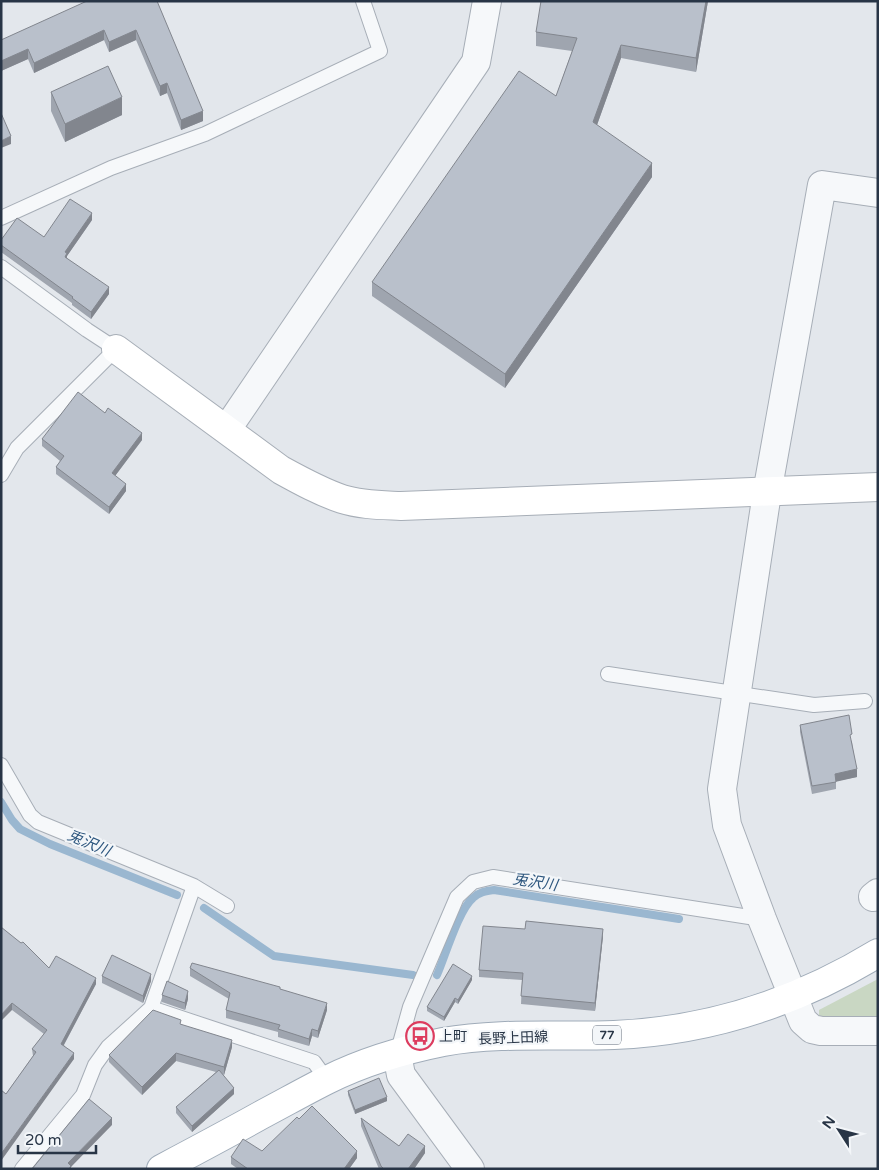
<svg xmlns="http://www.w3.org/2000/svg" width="879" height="1170" font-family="'Varela Round','Noto Sans JP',sans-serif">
	<rect width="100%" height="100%" fill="#e3e7ec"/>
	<path fill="#c9d7c3" d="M878,979V1018L819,1016V1010Z"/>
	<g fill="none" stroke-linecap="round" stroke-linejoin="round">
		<path stroke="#9ab7d0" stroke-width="8" d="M1,802L12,820L20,829L50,844L177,895
			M204,908L274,956L413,975
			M437,975C445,957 459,909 473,898C479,892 486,891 494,890L679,919"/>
		<defs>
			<path id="lane" d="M1,218L111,168L205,134L380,51L363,1
				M1,267L87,330L116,349L17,448L1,475
				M608,674L814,705L865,701
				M1,765L30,815L38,822L194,886L227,906
				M194,886L151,1008L314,1062L327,1080
				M397,1054L410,1007L457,897L473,882L493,877L762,919
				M22,1169L83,1095L95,1065L108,1047L151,1008"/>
			<path id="street" d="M878,193L822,185L767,493L722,789L727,825L762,919L803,1021L812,1029L821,1031H878
				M227,429L476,62L487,1
				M873,897L878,893
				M397,1054L401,1075L470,1169"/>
			<path id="secondary" d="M116,349L281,470C301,481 321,492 342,499C361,505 381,505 401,506L878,487"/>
			<path id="primary" d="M161,1169C195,1151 229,1133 263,1114C284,1103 305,1091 327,1080C363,1062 403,1050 443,1042C499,1032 558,1037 614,1035C710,1031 796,1003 878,953"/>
		</defs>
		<use href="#lane" stroke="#a7aeb7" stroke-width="16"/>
		<use href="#street" stroke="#a7aeb7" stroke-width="30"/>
		<use href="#secondary" stroke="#a7aeb7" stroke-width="30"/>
		<use href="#primary" stroke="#a0acb9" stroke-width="30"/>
		<use href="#lane" stroke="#f6f8fa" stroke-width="14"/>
		<use href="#street" stroke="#f6f8fa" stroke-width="28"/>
		<use href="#secondary" stroke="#fff" stroke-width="28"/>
		<use href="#primary" stroke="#fff" stroke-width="28"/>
	</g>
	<path fill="#9fa5af" d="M157,1L203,121L181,130L167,93L160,96L136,40L109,52L104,40L34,73L28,59L1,71V40Z
		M708,1L696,72L621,58L597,125L652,177L505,388L372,296V282L556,96L572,51L536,46V32Z
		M51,92L122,115L65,142L51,111Z
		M92,220L67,256V258L109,294L91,319L72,305V303L1,252V240L44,237Z
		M105,413L142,440L115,476L126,491L109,514L56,474V467L60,461L42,446V439Z
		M800,725L852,741V742L857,777L836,781V789L812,794L800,732Z
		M1,927L49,968L96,984L64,1045L74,1059L6,1094L33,1056L32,1049L44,1034L12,1010Z
		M603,936L595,1011L521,1004L522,980L479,977V970Z
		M190,968L280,989L327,1010L318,1038L312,1036L309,1046L278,1037V1032L226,1018V1010L229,999L190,976Z
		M102,976L151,981L143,1003L102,983Z
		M472,980L458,1004L455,1002L444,1021L427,1011V1007Z
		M162,995L188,999L185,1010L162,1002Z
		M232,1047L224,1075L222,1074L234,1094L192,1132L176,1113V1107L216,1072L176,1061L142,1095L109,1062V1055Z
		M348,1091L387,1101L355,1114L348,1095Z
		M361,1118L399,1146L425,1153L414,1169H379L361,1126Z
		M299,1119L357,1158L349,1169H238L231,1164V1157L262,1151Z"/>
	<path fill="#82868e" d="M706,1H708L696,72V58Z
		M104,30V40L34,73V63Z
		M136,30V40L109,52V42Z
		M621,45V58L593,136V122Z
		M28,49V59L1,71V61Z
		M167,83V93L160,96V86Z
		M122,97V115L65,142V124Z
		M203,111V121L181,130V120Z
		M11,136V144L1,148V141Z
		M652,163V177L505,388V374Z
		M92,213V220L67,256V260L65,263V252Z
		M109,287V294L91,319V312Z
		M142,433V440L112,480V473Z
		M126,484V491L109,514V507Z
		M857,769V777L835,782V774Z
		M603,929V936L595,1011V1003Z
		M151,974V981L143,1003V996Z
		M472,976V980L458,1004V1000Z
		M96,978V984L61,1050V1044Z
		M188,991V999L185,1010V1003Z
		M455,998V1002L444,1021V1017Z
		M12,1003V1010L1,1021V1015Z
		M327,1003V1010L318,1038V1031Z
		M312,1029V1036L309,1046V1039Z
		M232,1040V1047L224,1075V1067Z
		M74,1053V1059L1,1161V1154Z
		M176,1053V1061L142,1095V1087Z
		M234,1088V1094L192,1132V1126Z
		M387,1097V1101L355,1114V1110Z
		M112,1118V1125L71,1167V1169H68V1163Z
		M425,1146V1153L414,1169H408Z
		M357,1151V1158L349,1169H344Z"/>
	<path fill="#b9c0cb" stroke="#82868e" d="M87,1H157L203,111L181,120L167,83L160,86L136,30L109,42L104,30L34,63L28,49L1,61V40Z
		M541,1H706L696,58L621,45L593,122L652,163L505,374L372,282L519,71L556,96L577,38L536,32Z
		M108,66L122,97L65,124L51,92Z
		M1,113L11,136L1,141Z
		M70,199L92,213L65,252L67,253L65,257L109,287L91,312L72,298L73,297L1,245V240L17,218L44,237Z
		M78,392L105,413L108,408L142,433L112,473L126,484L109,507L56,467L64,456L42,439Z
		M849,715L852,734L850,735L857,769L835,774L836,782L812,786L800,725Z
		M526,921L603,929L595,1003L521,996L523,973L479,970L483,926L525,929Z
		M1,927L21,943L23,942L49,968L56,956L96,978L61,1044L74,1053L1,1154V1090L6,1094L36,1052L32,1049L47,1030L12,1003L1,1015Z
		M112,955L151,974L143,996L102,976Z
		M192,963L280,987V989L327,1003L318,1031L312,1029L309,1039L278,1029L280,1025L226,1010L230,993L190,968Z
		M453,964L472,976L458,1000L455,998L444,1017L427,1007Z
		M167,981L188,991L185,1003L162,995Z
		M153,1010L181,1020L180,1024L232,1040L224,1067L176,1053L142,1087L109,1055Z
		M219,1070L234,1088L192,1126L176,1107Z
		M379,1078L387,1097L355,1110L348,1091Z
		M89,1099L112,1118L68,1163L71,1166L69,1169H32Z
		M312,1106L357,1151L344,1169H248L231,1157L243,1139L262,1151L297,1117L299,1119Z
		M361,1118L399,1146L408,1134L425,1146L408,1169H384L381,1166Z"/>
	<defs>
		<symbol id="bus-ring" viewBox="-11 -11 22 22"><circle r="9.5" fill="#f3f6f9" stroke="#dd3c5f" stroke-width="1.5"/><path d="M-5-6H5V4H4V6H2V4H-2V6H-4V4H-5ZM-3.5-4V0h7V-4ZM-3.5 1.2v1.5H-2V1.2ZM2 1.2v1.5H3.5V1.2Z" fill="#dd3c5f"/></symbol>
	</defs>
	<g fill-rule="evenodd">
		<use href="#bus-ring" x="404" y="1020" width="32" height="32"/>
	</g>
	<g text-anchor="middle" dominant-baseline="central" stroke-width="4.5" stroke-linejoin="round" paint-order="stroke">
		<rect fill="#f3f6f9" stroke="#656f7c" stroke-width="1" x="593" y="1025.5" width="28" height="19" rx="4"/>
		<g font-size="12" font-weight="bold" fill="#283546">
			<text x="607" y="1035">77</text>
		</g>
		<g font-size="14" fill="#283546" stroke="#f3f6f9" text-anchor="start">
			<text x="439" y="1036">上町</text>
		</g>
		<g font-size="14" fill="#283546" stroke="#f3f6f9">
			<text transform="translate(513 1038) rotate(-2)">長野上田線</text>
		</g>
		<g font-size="15" font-style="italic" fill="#2e577f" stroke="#f3f6f9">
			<text transform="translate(89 843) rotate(23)">兎沢川</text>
			<text transform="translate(535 882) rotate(9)">兎沢川</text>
		</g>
	</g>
	<rect width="879" height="1170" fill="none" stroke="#283546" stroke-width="5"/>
	<g transform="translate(839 1130) rotate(306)" stroke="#f3f6f9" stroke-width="4" paint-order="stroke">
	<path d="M0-4L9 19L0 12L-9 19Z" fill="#283546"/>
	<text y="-8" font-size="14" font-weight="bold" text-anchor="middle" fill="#283546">N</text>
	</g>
	<path d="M18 1145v8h78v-8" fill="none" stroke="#283546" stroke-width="2.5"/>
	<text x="25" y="1145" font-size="15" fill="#283546" stroke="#f3f6f9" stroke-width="4" paint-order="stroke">20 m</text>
</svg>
